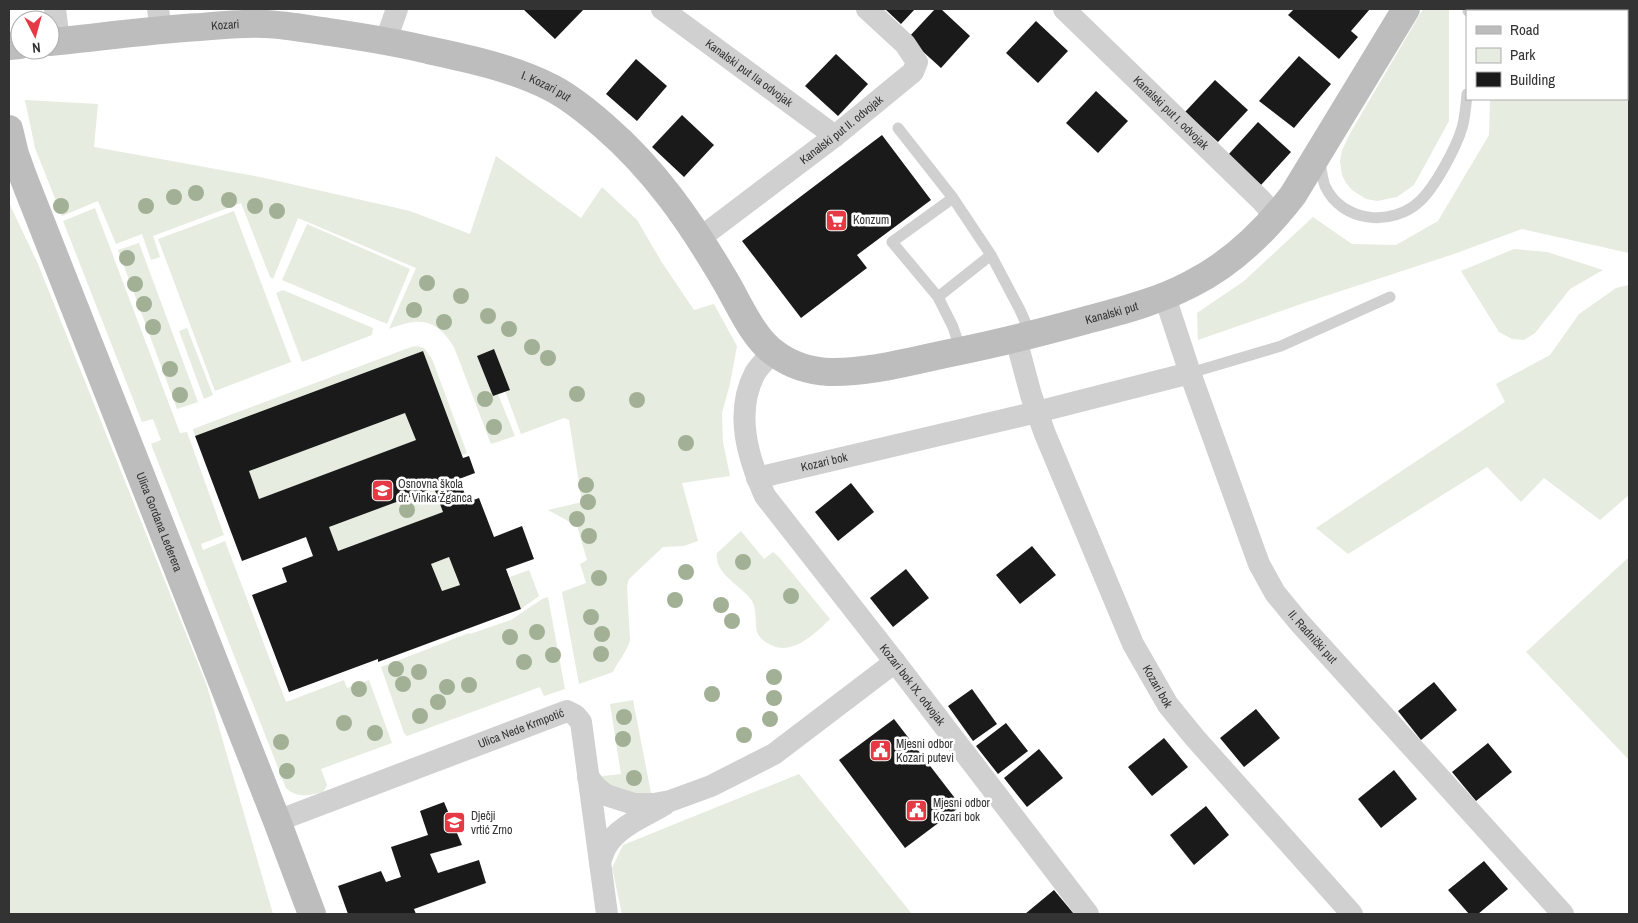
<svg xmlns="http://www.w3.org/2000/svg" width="1638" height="923" font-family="'Archivo Narrow',sans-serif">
	<rect width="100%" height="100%" fill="#fff"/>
	<path fill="#e6ecdf" d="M1423,9H1449V121L1414,185L1397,197L1377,201L1366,199L1352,190L1346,183L1342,175L1340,161L1342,150L1352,130Z
		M1580,9H1629V253L1522,229L1451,255L1304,303L1198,340L1197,313L1244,281L1313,217L1352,244L1396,245L1438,221L1489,135L1490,99H1627V11H1578Z
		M25,100L98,104L94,147L260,177L410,211L470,234L496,156L581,218L602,187L637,220L661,261L694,310L714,304L737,346L730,384L722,413L723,442L730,476L682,483L698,541L684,546L663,547L629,579L627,586L630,640C627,652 618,661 613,672L579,684L562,592L586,583L580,564L587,560L577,526L548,510L582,502L569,420L564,418L521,434L505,391L493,349L477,356L493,396L498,394L515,436L491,444L454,347C436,318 419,317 389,329L416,268L298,218L273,279L270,277L241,203L153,236L160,257L151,260L142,234L116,244L98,201L62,216L35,148Z
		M10,205L38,264L207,686L273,914H9V206Z
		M95,208L180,433L187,432L224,535L201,544L203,550L225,541L286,702L344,680L347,688L369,680L392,743L321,769L327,785L323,792C310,795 298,799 286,788L151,444L161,440L153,419L142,422L63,221Z
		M234,211L291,362L215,391L158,239Z
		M307,224L410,269L387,324L282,280Z
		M139,243L198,402L177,409L118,250Z
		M1514,249L1547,252L1603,270L1570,289L1535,333L1524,340L1512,339L1499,332L1461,271Z
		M1629,285V495L1600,520L1544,478L1521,502L1487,467L1348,554L1316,528L1505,402L1496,384L1550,355L1579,314L1616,288Z
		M283,290L373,328L372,335L302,362L276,293Z
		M187,328L213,395L204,399L179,331Z
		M416,346L424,348L432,359L467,453L462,455L423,351L195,436L193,429L411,347Z
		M405,413L416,440L259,499L249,471Z
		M434,488L443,512L338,551L329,527Z
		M741,531L764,559L773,552L779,557L830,619C815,634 792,656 771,645C765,642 759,638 757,632C755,623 757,609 752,601C742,585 714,575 717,553Z
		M449,557L460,585L442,591L431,564Z
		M1629,557V760L1526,652Z
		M529,570L539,596L521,609L510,577Z
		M548,597L565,689L544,696L540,687L407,736L404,733L381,667L469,633L470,634L511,620L542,599Z
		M633,700L652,798L603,786L600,779L603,776L621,774L610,704Z
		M799,774L912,914H622L612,868L623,845Z"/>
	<path fill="#1a1a1a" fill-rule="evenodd" d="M523,9H584L555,39Z
		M885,9H915L901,24Z
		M935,9H941L970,36L941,68L908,38Z
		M1294,9H1370L1351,31L1358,37L1339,59L1288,15Z
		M1036,21L1068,51L1038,83L1006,53Z
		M836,54L868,84L838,116L805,86Z
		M1299,56L1331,84L1294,128L1259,101Z
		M636,59L667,86L637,121L606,94Z
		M1215,80L1248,110L1218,142L1185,112Z
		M1096,91L1128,121L1098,153L1066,123Z
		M682,115L714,145L684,177L652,147Z
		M1258,122L1291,152L1261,185L1228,155Z
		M882,135L931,200L857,255L867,268L801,318L742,241Z
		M494,349L510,390L493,396L477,356Z
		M423,351L463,458L469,456L475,473L459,479L468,502L479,498L494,537L522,526L534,559L506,569L521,609L378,662V659L289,692L252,595L287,582L282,568L313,556L306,537L242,561L195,436ZM405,413L416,440L259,499L249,471ZM434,488L443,512L338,551L329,527ZM449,557L460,585L442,591L431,564Z
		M851,483L874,512L838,541L815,512Z
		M1032,546L1056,575L1020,604L996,575Z
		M906,569L929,598L893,627L870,598Z
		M1434,682L1457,710L1421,740L1398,711Z
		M972,689L997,724L973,741L948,706Z
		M1256,709L1280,738L1244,767L1220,738Z
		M894,719L961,806L905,848L839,760Z
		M1006,723L1028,751L998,774L976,746Z
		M1164,738L1188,767L1152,796L1128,767Z
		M1488,743L1512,772L1476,801L1452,772Z
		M1039,749L1063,778L1027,807L1004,778Z
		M1394,770L1417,799L1381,828L1358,799Z
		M444,802L462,845L430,854L438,873L479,860L486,883L414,909L416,914H348L338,886L381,871L386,882L401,877L391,847L428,835L420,811Z
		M1206,806L1229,835L1194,865L1170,835Z
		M1484,861L1508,889L1478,914H1469L1448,890Z
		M1054,890L1074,914H1025Z"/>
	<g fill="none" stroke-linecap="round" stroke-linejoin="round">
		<path stroke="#d0d0d0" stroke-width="11" d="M1468,11V9
			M898,128L953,198
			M1320,160C1321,168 1322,178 1325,186C1342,223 1393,227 1420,201C1435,187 1456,148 1462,128C1465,118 1466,105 1467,94
			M991,255L1020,310L1031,335
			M938,297L991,255L953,198L892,242L938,297L953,327L961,351
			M1190,373L1281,346L1390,297"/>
		<g stroke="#d0d0d0" stroke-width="22">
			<path d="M55,9L59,41"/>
			<path d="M158,9L161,30"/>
			<path id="s1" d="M662,9L835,136"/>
			<path id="s2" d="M1064,9L1261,200L1276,217"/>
			<path d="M386,40L397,9"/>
			<path id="s3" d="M700,238L835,136L913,72L917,62L905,44L867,9"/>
			<path id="s4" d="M1165,297L1190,373L1259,564L1275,593L1298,621L1563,914"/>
			<path id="s5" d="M1016,339L1031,395L1045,434L1133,644L1168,705L1195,738L1352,914"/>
			<path id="s6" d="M773,352C767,359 760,365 755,373C734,413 748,458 765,496L895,662L1088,914"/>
			<path id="s7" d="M757,478L1037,412L1190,373"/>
			<path d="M588,777L597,788L606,795L634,804H654L670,801L711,786L774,754L895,662"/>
			<path id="s8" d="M277,821L567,711L575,715L581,722L607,914"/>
			<path d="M600,862C602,858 603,852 606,847C617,827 645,816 664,805"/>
		</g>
		<g stroke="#bdbdbd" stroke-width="28">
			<path id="s9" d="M50,42C100,37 150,30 200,27C222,25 243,23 265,24C287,25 308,29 329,32C363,37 395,42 428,50C470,59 513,68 552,88C571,98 588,112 604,126C654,169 690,221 723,277C738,301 752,338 776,354C791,365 810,371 829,372C870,373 911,361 950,353C995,344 1039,333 1083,321C1120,311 1157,302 1191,284C1231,264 1266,230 1293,195L1406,9"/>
			<path d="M9,46L20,45"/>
			<path id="s10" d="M9,129L15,154L24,179L277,821L312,914"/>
		</g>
	</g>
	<g fill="#a2b095">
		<circle cx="196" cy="193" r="8"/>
		<circle cx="174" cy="197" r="8"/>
		<circle cx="229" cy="200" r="8"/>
		<circle cx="61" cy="206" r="8"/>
		<circle cx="146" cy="206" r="8"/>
		<circle cx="255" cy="206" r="8"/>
		<circle cx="277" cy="211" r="8"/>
		<circle cx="127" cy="258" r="8"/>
		<circle cx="427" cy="283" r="8"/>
		<circle cx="135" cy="284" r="8"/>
		<circle cx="461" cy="296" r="8"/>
		<circle cx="144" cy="304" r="8"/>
		<circle cx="414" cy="310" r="8"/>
		<circle cx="488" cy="316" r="8"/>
		<circle cx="444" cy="322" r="8"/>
		<circle cx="153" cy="327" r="8"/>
		<circle cx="509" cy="329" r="8"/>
		<circle cx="532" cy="347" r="8"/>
		<circle cx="548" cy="358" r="8"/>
		<circle cx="170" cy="369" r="8"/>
		<circle cx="577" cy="394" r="8"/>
		<circle cx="180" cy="395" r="8"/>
		<circle cx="485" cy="399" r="8"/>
		<circle cx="637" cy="400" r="8"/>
		<circle cx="494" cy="427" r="8"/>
		<circle cx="686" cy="443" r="8"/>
		<circle cx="586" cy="485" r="8"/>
		<circle cx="588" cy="502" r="8"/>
		<circle cx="407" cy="510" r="8"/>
		<circle cx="577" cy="519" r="8"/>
		<circle cx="589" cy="536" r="8"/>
		<circle cx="743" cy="562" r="8"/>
		<circle cx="686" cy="572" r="8"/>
		<circle cx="599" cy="578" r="8"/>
		<circle cx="791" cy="596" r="8"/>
		<circle cx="675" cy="600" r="8"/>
		<circle cx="721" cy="605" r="8"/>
		<circle cx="591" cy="617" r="8"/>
		<circle cx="732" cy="621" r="8"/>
		<circle cx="537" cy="632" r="8"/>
		<circle cx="602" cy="634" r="8"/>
		<circle cx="510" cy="637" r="8"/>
		<circle cx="601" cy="654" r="8"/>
		<circle cx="553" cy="655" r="8"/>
		<circle cx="524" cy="662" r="8"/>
		<circle cx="396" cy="669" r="8"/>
		<circle cx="419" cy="672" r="8"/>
		<circle cx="774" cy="677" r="8"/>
		<circle cx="403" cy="684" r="8"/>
		<circle cx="469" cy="685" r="8"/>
		<circle cx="447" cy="687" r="8"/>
		<circle cx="359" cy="689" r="8"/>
		<circle cx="712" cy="694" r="8"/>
		<circle cx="774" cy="698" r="8"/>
		<circle cx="438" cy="702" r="8"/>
		<circle cx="420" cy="716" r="8"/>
		<circle cx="624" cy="717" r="8"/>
		<circle cx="770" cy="719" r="8"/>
		<circle cx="344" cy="723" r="8"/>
		<circle cx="375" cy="733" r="8"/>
		<circle cx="744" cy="735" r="8"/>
		<circle cx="623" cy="739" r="8"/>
		<circle cx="281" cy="742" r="8"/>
		<circle cx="287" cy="771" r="8"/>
		<circle cx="634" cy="778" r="8"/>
	</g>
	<defs>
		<symbol id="supermarket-square" viewBox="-11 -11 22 22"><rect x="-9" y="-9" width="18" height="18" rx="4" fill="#e63946" stroke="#fff"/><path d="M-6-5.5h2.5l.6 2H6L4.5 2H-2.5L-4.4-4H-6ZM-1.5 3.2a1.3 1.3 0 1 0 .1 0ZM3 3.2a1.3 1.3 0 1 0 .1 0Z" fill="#fff"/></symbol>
		<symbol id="school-square" viewBox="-11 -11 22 22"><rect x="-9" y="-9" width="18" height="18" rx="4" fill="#e63946" stroke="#fff"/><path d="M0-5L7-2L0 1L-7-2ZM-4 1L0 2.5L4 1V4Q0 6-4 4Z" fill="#fff"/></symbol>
		<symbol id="civic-square" viewBox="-11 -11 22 22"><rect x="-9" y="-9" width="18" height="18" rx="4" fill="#e63946" stroke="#fff"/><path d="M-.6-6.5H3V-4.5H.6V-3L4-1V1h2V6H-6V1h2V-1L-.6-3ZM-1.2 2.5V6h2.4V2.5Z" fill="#fff"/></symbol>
	</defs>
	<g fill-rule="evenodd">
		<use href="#supermarket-square" x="824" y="208" width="25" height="25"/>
		<use href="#school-square" x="370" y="478" width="25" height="25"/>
		<use href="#civic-square" x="868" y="738" width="25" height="25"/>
		<use href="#civic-square" x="904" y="798" width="25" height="25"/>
		<use href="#school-square" x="442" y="810" width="25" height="25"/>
	</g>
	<g text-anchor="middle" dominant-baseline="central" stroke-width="5" stroke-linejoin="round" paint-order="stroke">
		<g font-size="12" fill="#333" stroke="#fff">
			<text stroke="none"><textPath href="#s9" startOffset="176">Kozari</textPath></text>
			<text stroke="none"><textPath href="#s1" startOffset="108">Kanalski put IIa odvojak</textPath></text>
			<text stroke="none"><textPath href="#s9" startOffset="505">I. Kozari put</textPath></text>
			<text stroke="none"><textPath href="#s2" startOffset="149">Kanalski put I. odvojak</textPath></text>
			<text stroke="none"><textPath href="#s3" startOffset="178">Kanalski put II. odvojak</textPath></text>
			<text stroke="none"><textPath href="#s9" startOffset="1209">Kanalski put</textPath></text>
			<text stroke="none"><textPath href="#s7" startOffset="69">Kozari bok</textPath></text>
			<text stroke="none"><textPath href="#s10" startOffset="421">Ulica Gordana Lederera</textPath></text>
			<text stroke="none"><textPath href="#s4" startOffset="374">II. Radnički put</textPath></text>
			<text stroke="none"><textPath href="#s6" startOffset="395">Kozari bok IX. odvojak</textPath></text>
			<text stroke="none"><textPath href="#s5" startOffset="376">Kozari bok</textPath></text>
			<text stroke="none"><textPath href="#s8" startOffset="261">Ulica Nede Krmpotić</textPath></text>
		</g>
		<g font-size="12" fill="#333" stroke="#fff" text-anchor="start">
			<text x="853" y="220">Konzum</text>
			<text x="398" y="484">Osnovna škola<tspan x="398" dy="14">dr. Vinka Žganca</tspan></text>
			<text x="896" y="744">Mjesni odbor<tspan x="896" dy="14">Kozari putevi</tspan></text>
			<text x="933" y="803">Mjesni odbor<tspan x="933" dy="14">Kozari bok</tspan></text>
			<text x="471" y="816">Dječji<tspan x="471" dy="14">vrtić Zrno</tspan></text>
		</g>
	</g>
	<rect width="1638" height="923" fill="none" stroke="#333333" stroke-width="20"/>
	<rect x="1466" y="10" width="162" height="90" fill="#ffffff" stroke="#adadad"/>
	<rect x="1476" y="26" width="25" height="8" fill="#bdbdbd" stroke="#adadad"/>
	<text x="1510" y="35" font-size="15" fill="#333333">Road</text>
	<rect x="1476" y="48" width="25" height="15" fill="#e6ecdf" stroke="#adadad"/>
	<text x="1510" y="60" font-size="15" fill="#333333">Park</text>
	<rect x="1476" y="72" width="25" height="15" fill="#1a1a1a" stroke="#adadad"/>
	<text x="1510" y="85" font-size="15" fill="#333333">Building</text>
	<g transform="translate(35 35) rotate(174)"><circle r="24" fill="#ffffff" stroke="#adadad"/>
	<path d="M0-4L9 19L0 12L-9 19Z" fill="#e63946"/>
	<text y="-8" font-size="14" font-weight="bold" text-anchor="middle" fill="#333333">N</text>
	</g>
</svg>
